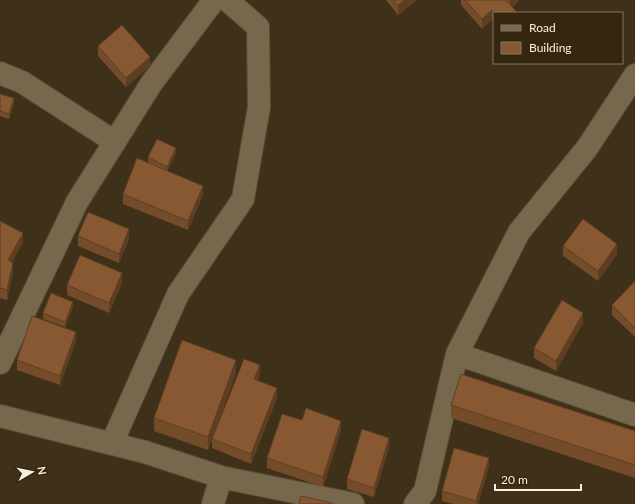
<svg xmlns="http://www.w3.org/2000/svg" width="635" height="504" font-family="Lato,sans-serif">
	<rect width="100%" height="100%" fill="#3f3119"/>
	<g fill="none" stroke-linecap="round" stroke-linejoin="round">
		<defs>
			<path id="minor" d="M0,73L22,82L115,142
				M457,354L635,415
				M0,363L77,202L151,84L214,0
				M0,416L145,452L221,477L353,504
				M112,443L178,294L243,199L259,107L258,27L227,0
				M213,504L221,477
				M415,504L425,491L457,354L519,232L587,148L635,75"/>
		</defs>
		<use href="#minor" stroke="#594d38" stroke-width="24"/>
		<use href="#minor" stroke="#77674d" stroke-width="22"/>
	</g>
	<path fill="#744c2a" d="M386,0H417L398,15Z
		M461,0H519L512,7L516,13H494V22L492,19L482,29L461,5Z
		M98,46L150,66L126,87L98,56Z
		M0,94L14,103L9,119L0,116Z
		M176,153L167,171L203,195L188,230L123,204V194L152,165L148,163V157Z
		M0,221L23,242L12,262L13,272L7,300L0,298Z
		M78,236L129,239L119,263L78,246Z
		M563,246L617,254L598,281L563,256Z
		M635,281V337L612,315V305Z
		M122,283L109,313L67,295V285Z
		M73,307L65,327L43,319V313Z
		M583,323L556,371L534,358V348Z
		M76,341L60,385L17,370V360Z
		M236,373L214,434L260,375L257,381L277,398L251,464L212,448V439L208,450L154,431V418Z
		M451,405L635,431V478L451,418Z
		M302,420L341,430L323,487L267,468V458Z
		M389,447L374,497L347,489V479Z
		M489,467L478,504H453L442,501V491Z"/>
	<path fill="#5e3e22" d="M405,0H417L398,15V5Z
		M510,0H519L510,9Z
		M492,10V19L482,29V19Z
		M150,57V66L126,87V78Z
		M14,98V103L9,119V114Z
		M176,148V153L167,172V167Z
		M203,186V195L188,230V221Z
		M129,229V239L119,263V254Z
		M23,233V242L8,270V260Z
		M617,244V254L598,281V271Z
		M13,263V272L7,300V290Z
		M122,273V283L109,313V303Z
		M73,302V307L65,327V322Z
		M583,313V323L556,371V361Z
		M76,332V341L60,385V376Z
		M236,360V373L208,450V437Z
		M260,365V375L254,389V379Z
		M277,388V398L251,464V454Z
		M341,421V430L323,487V477Z
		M389,438V447L374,497V488Z
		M489,458V467L478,504H476V501Z"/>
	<path fill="#875831" stroke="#5e3e22" d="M394,0H405L398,5Z
		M465,0H506L516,11L515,13H495L492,10L482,19Z
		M122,25L150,57L126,78L98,46Z
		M0,94L14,98L9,114L0,111Z
		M157,139L176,148L167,167L148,157Z
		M137,158L203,186L188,221L123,194Z
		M88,212L129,229L119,254L78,236Z
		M583,219L617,244L598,271L563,246Z
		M0,221L23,233L8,260L13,263L7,290L0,288Z
		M80,255L122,273L109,303L67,285Z
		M635,281V328L612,305Z
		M51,293L73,302L65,322L43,313Z
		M562,300L583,313L556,361L534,348Z
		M32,316L76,332L60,376L17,360Z
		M182,340L236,360L208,437L154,418Z
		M244,359L260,365L254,379L277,388L251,454L212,439Z
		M461,374L635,431V465L451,405Z
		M306,408L341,421L323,477L267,458L282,414L302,420Z
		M362,429L389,438L374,488L347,479Z
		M454,448L489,458L476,501L442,491Z
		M301,496L332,503V504H299Z"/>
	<rect x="493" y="12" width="130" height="52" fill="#35270e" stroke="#837763"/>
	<rect x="501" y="25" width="20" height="6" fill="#77674d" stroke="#837763"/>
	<text x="529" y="32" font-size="12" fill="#f9f0e2">Road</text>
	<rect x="501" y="42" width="20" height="12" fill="#875831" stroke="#837763"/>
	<text x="529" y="52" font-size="12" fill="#f9f0e2">Building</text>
	<g transform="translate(32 472) rotate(81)" stroke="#35270e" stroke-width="3" paint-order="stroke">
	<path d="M0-3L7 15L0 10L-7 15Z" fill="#f9f0e2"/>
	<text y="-6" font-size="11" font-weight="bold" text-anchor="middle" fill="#f9f0e2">N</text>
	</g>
	<path d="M495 484v6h86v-6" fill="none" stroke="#f9f0e2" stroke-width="2"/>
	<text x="501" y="484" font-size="12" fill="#f9f0e2" stroke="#35270e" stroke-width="3" paint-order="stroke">20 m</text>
</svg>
